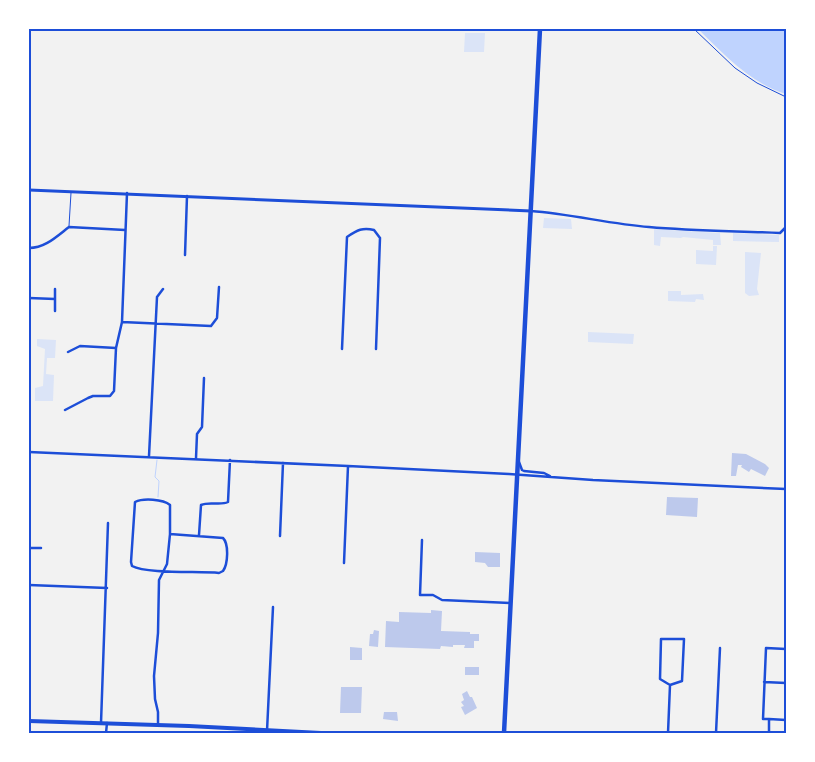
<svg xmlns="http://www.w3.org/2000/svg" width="815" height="762" font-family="Quicksand,sans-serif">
	<rect width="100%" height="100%" fill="#f2f2f2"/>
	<path fill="#dbe4f7" d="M465,33H485L484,52H464Z
		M544,218L571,219L572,229L543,228Z
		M654,229L720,233L721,245H713V240L683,237L681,238L661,237L660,246L654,245Z
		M733,233L779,235V242L733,241Z
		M713,246H717L716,265L696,264V250L713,251Z
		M745,252L761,253L757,289L759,295L749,296L745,293Z
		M668,291H681V295L703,294L704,300L696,299L695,302L668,301Z
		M588,332L634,334L633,344L588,342Z
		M37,339L56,340L55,358H47L46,374L54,375L53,401H35V388L43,386L45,349L37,346Z"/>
	<path fill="#bfd3fe" d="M698,29H786V94C751,84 723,53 698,29Z"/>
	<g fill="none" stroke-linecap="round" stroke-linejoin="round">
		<path stroke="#bfd3fe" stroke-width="1" d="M157,460L155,477L159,481L158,497"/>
	</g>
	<path fill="#bdc9ec" d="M732,453L746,454L765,464L769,468L765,476L751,469L749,472L741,467L742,465H738L736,476H731Z
		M667,497L698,498L697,517L666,515Z
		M475,552L500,553V567H488L485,563L475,562Z
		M431,610L442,611L441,631L470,632V634H479V641H474V648H464L465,645H453V647L441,646L440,649L385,647L386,621L399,622V612L431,613Z
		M374,630L379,631L378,647L369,646L370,634H373Z
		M350,647L362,648V660H350Z
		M465,667H479V675H465Z
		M341,687H362L361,713H340Z
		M467,691L470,697H472L477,708L465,715L461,707L464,706L461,702L464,700L462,694Z
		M384,712H397L398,721L383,719Z"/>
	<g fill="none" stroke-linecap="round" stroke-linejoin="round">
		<path stroke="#1d4ed8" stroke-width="1" d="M694,29L735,68L757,83L786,97"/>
		<path stroke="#1d4ed8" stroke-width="1" d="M69,226L71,193"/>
		<path stroke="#1d4ed8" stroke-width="2.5" d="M531,211C571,214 610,224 649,227C693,231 737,231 780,233L786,227
			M29,248C45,248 56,237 69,227L125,230
			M185,255L187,196
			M29,298L55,299
			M55,311V289
			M122,322L211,326L217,318L219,287
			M342,349L347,237C357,230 363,227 374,230L380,238L376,349
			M68,352L80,346L116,348
			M65,410L88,398L93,396H110L114,391L116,348L122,322L127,193
			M29,452L348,466L509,474L593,480L786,489
			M149,456L157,297L163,289
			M196,458L197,434L202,427L204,378
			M519,462L522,470L524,471L544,473L550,476
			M199,535L201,505C210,501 220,506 228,502L230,460
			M280,536L283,463
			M422,540L420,595H433L442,600L510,603
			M29,548H41
			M344,563L348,466
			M29,585L107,588
			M661,639H684L682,681L670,685L660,679Z
			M764,682L786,683
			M769,719L786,720
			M101,723L108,523
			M158,725V712L155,699L154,676L158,633L159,580L167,564L170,534V505C163,499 143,498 135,502L131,562L132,566C147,574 199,571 219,573L223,571C228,564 229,544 223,538L170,534
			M267,731L273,607
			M106,733L107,723
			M668,733L670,685
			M716,733L720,648
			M769,733V719H763L766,648L786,649"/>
		<path stroke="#1d4ed8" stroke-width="3" d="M29,190L531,211"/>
		<path stroke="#1d4ed8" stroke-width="4" d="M29,721L189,726L321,733"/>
		<path stroke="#1d4ed8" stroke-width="4.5" d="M504,733L540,29"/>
	</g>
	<rect width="815" height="762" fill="none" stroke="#ffffff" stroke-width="60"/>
	<rect x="30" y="30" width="755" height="702" fill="none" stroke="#1d4ed8" stroke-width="2"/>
</svg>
